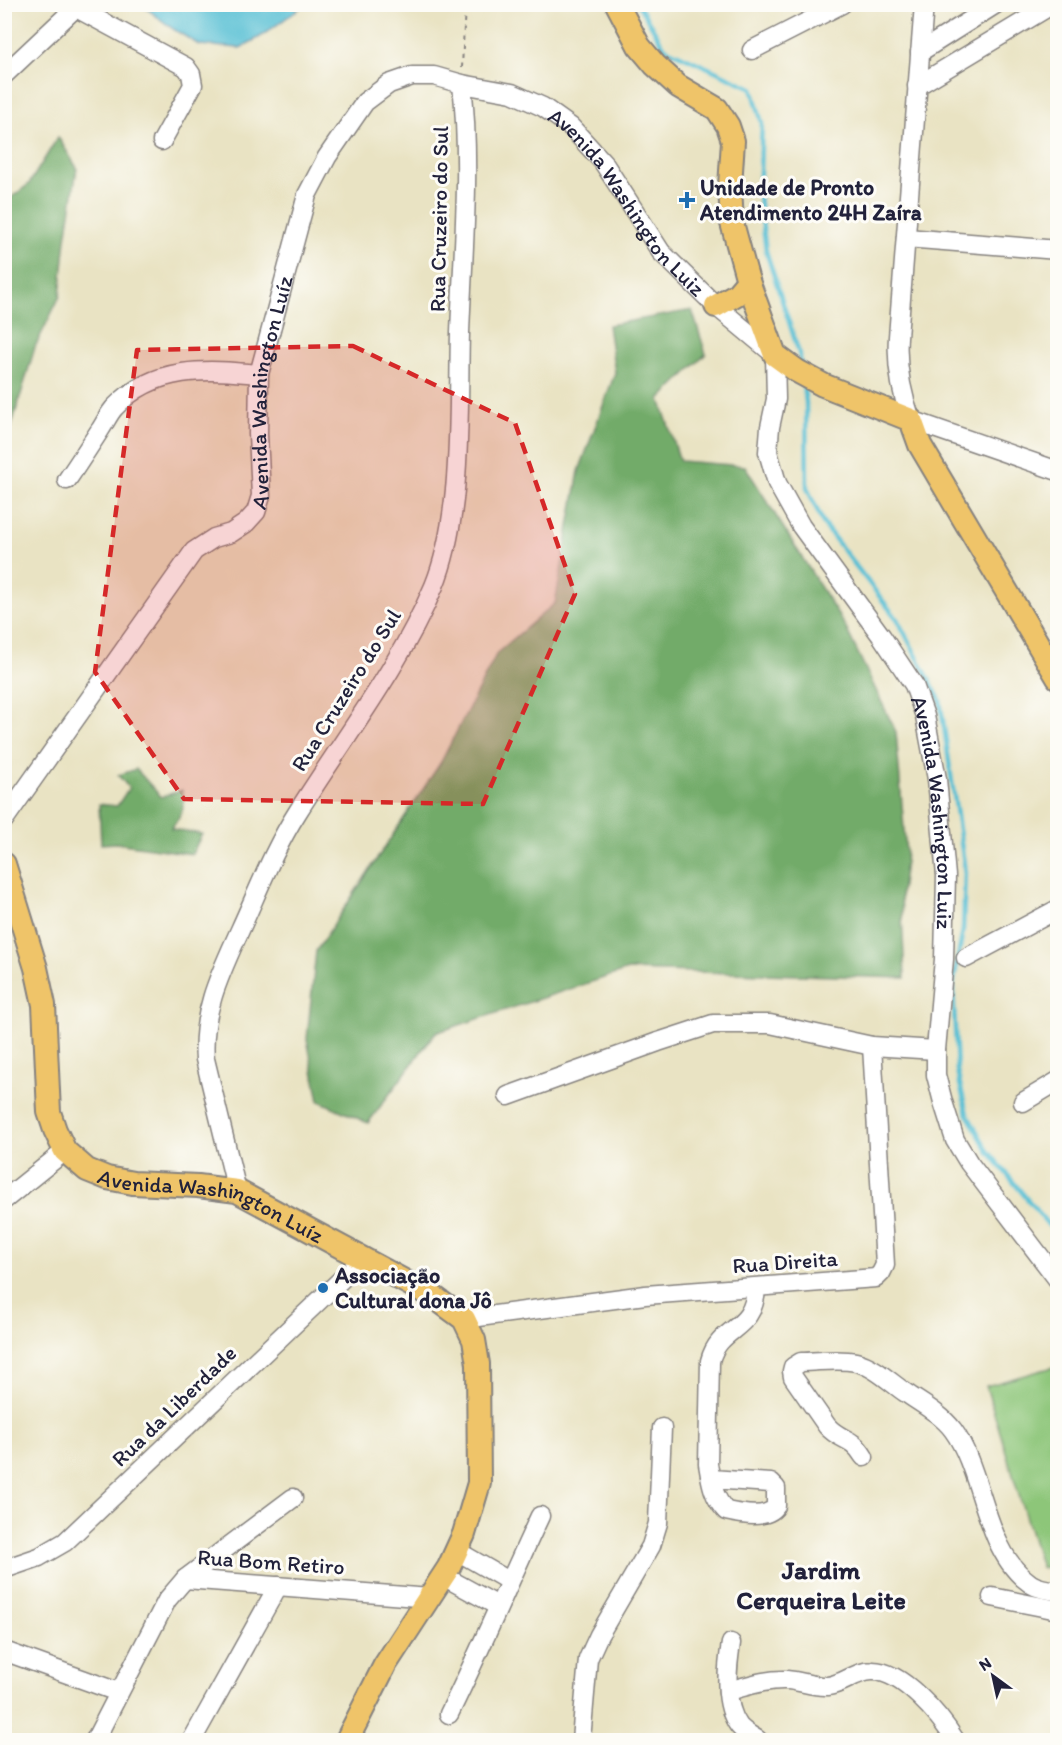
<svg xmlns="http://www.w3.org/2000/svg" width="1062" height="1745" font-family="Itim,sans-serif">
	<rect width="100%" height="100%" fill="#fdfcf7"/>
	<filter id="ink" filterUnits="userSpaceOnUse"><feTurbulence type="fractalNoise" baseFrequency=".0167" numOctaves="2"/><feDisplacementMap in="SourceGraphic" scale="12" xChannelSelector="R" yChannelSelector="G"/><feConvolveMatrix kernelMatrix="1 2 1 2 8 2 1 2 1" color-interpolation-filters="sRGB"/></filter>
	<filter id="wash" filterUnits="userSpaceOnUse"><feTurbulence type="fractalNoise" baseFrequency=".008" numOctaves="4" result="noise"/><feDisplacementMap in="SourceGraphic" scale="24" xChannelSelector="R" yChannelSelector="G"/><feGaussianBlur stdDeviation="1.35" result="paint"/><feColorMatrix in="noise" values="0 0 0 0 0 0 0 0 0 0 0 0 0 0 0 0 0 1.4 0 .05"/><feComposite in="paint" operator="in"/></filter>
	<g filter="url(#wash)">
		<rect width="100%" height="100%" fill="#e9e3c3"/>
		<path fill="#8dc679" stroke="#58745a" stroke-width="1.5" d="M1057,1366V1564L1041,1568L986,1386Z"/>
		<path fill="#72ab69" stroke="#4a6652" stroke-width="1.5" d="M58,137L77,168L66,239L60,296L35,347L11,428H5V202L29,184Z
			M692,310L706,354L660,399L680,461L745,466L845,626L896,732L906,853L901,894L905,978L628,970L435,1033L368,1123L319,1101L307,1039L316,951L441,762L497,653L555,603L579,471L615,373L608,325Z
			M136,769L161,797L182,790C186,809 182,814 171,829L202,834L192,854L116,843L101,844L99,804L117,806L129,788L118,775Z"/>
		<path fill="#57bfd4" stroke="#3c7088" stroke-width="1.5" d="M142,5H304L260,37L240,48L199,45L173,29Z"/>
		<g fill="none" stroke-linecap="round" stroke-linejoin="round">
			<path stroke="#57bfd4" stroke-width="4.5" d="M638,4L665,48L752,88L762,123L759,196L766,251L799,353L801,364
				M803,384L806,402L807,488L824,525L897,619L940,700L965,870L963,930L953,985L957,1071L967,1114L988,1151L1050,1227L1058,1239"/>
		</g>
	</g>
	<g filter="url(#ink)">
		<g fill="none" stroke-linecap="round" stroke-linejoin="round">
			<defs>
				<g id="minor">
					<path d="M69,4L186,67L191,74L193,85L162,141"/>
					<path d="M924,4L898,337C896,366 901,392 911,420L1058,471"/>
					<path d="M752,50L842,4"/>
					<path d="M920,52L996,4"/>
					<path d="M4,75L74,9"/>
					<path d="M917,86L1053,4"/>
					<path d="M906,238L1058,250"/>
					<path d="M67,480C78,464 89,447 100,430C105,423 109,413 115,407C155,365 207,369 259,374"/>
					<path id="s1" d="M4,820L194,551L214,538L231,533L246,523L256,512L261,496L258,434L259,374L307,195L327,157L365,102L389,84L412,76H434L462,84L512,93L543,107L571,127L603,162L661,252L716,306L775,355L776,399L770,427L768,452L777,483L801,526L882,637L914,685L925,716L937,779L946,876L944,959L936,1050V1075L943,1102L955,1140L969,1163L1058,1280"/>
					<path d="M966,958L1058,909"/>
					<path d="M508,1096L658,1042L713,1024H770L872,1046L936,1050"/>
					<path d="M1023,1102L1058,1081"/>
					<path d="M237,1191L205,1059C201,1012 221,972 240,930C258,891 274,849 297,813C344,738 399,668 434,586C463,516 458,410 460,333C463,251 471,166 462,84"/>
					<path d="M4,1200L65,1151"/>
					<path d="M464,1319L645,1295L876,1278L881,1273L885,1265L872,1046"/>
					<path d="M864,1457C851,1435 841,1442 827,1426L793,1377L792,1371L793,1367L801,1362C818,1362 838,1358 856,1362C874,1366 891,1383 906,1393C922,1404 941,1414 953,1430C984,1472 984,1552 1031,1584C1039,1589 1049,1590 1058,1591"/>
					<path d="M711,1479L771,1483L776,1488V1506C767,1520 740,1514 726,1511C713,1497 711,1482 708,1464L710,1361C720,1324 754,1333 756,1288"/>
					<path d="M457,1551L509,1581"/>
					<path d="M4,1569L39,1557L65,1542L364,1258"/>
					<path d="M443,1576L498,1606"/>
					<path d="M185,1579L430,1598"/>
					<path d="M992,1597L1058,1610"/>
					<path d="M731,1643C727,1668 723,1704 739,1726C744,1732 752,1736 758,1740"/>
					<path d="M4,1651L118,1692"/>
					<path d="M728,1691C747,1686 767,1679 787,1680C801,1681 814,1687 828,1686C844,1684 856,1671 872,1671C902,1670 941,1717 955,1740"/>
					<path d="M449,1714C481,1649 509,1582 540,1516"/>
					<path d="M95,1740L167,1600L185,1579L293,1498"/>
					<path d="M192,1740L278,1586"/>
					<path d="M581,1740L588,1659L599,1635L651,1546L658,1523L662,1428"/>
				</g>
				<g id="major">
					<path d="M617,4L639,46L655,65L678,86L717,109L728,126L733,141L730,186L732,223L748,281L775,355L797,371L823,385L911,420L920,445L1058,678"/>
					<path d="M716,306L737,294L748,281"/>
					<path id="s2" d="M4,864L36,968L44,1005L49,1112L55,1130L65,1151L87,1170L107,1178L133,1183L198,1186L237,1191L434,1297L464,1319L474,1340L478,1364L479,1483L464,1534L449,1567L385,1665L347,1740"/>
				</g>
			</defs>
			<use href="#minor" stroke="#86827f" stroke-width="21"/>
			<use href="#major" stroke="#86827f" stroke-width="26"/>
			<path stroke="#86827f" stroke-width="2" stroke-dasharray="4.5 4.5" stroke-linecap="butt" d="M462,68L465,4"/>
			<use href="#minor" stroke="#fff" stroke-width="18"/>
			<use href="#major" stroke="#efc469" stroke-width="22"/>
		</g>
	</g>
	<path fill="#d62828" fill-opacity="0.2" stroke="#d62828" stroke-width="4.5" stroke-dasharray="12 8" stroke-linejoin="round" d="M353,346L515,423L575,594L483,804L184,799L95,672L137,350Z"/>
	<g fill="#1f6fb2" stroke="#fdfcf7" stroke-width="2">
		<path d="M684 191h6v6h6v6h-6v6h-6v-6h-6v-6h6z"/>
		<circle cx="323" cy="1288" r="6"/>
	</g>
	<g text-anchor="middle" dominant-baseline="central" stroke-width="6" stroke-linejoin="round" paint-order="stroke">
		<g font-size="22" font-weight="bold" fill="#22223b" stroke="#fdfcf7" text-anchor="start">
			<text x="700" y="187">Unidade de Pronto<tspan x="700" dy="25">Atendimento 24H Zaíra</tspan></text>
			<text x="335" y="1275">Associação<tspan x="335" dy="25">Cultural dona Jô</tspan></text>
		</g>
		<g font-size="22" fill="#22223b" stroke="#fdfcf7">
			<text stroke="none"><textPath href="#s1" startOffset="1156">Avenida Washington Luiz</textPath></text>
			<text transform="translate(439 219) rotate(-89)">Rua Cruzeiro do Sul</text>
			<text stroke="none"><textPath href="#s1" startOffset="526">Avenida Washington Luíz</textPath></text>
			<text transform="translate(346 690) rotate(-58)">Rua Cruzeiro do Sul</text>
			<text stroke="none"><textPath href="#s1" startOffset="1875">Avenida Washington Luiz</textPath></text>
			<text stroke="none"><textPath href="#s2" startOffset="456">Avenida Washington Luíz</textPath></text>
			<text transform="translate(785 1262) rotate(-4)">Rua Direita</text>
			<text transform="translate(174 1406) rotate(-44)">Rua da Liberdade</text>
			<text transform="translate(271 1562) rotate(4)">Rua Bom Retiro</text>
		</g>
		<g font-size="26" font-weight="bold" fill="#22223b" stroke="#fdfcf7">
			<text x="821" y="1570">Jardim<tspan x="821" dy="30">Cerqueira Leite</tspan></text>
		</g>
	</g>
	<rect width="1062" height="1745" fill="none" stroke="#fdfcf7" stroke-width="24"/>
	<g transform="translate(993 1676) rotate(327)" stroke="#fdfcf7" stroke-width="4.5" paint-order="stroke">
	<path d="M0-4.5L10 22L0 15L-10 22Z" fill="#22223b"/>
	<text y="-9" font-size="16" font-weight="bold" text-anchor="middle" fill="#22223b">N</text>
	</g>
</svg>
